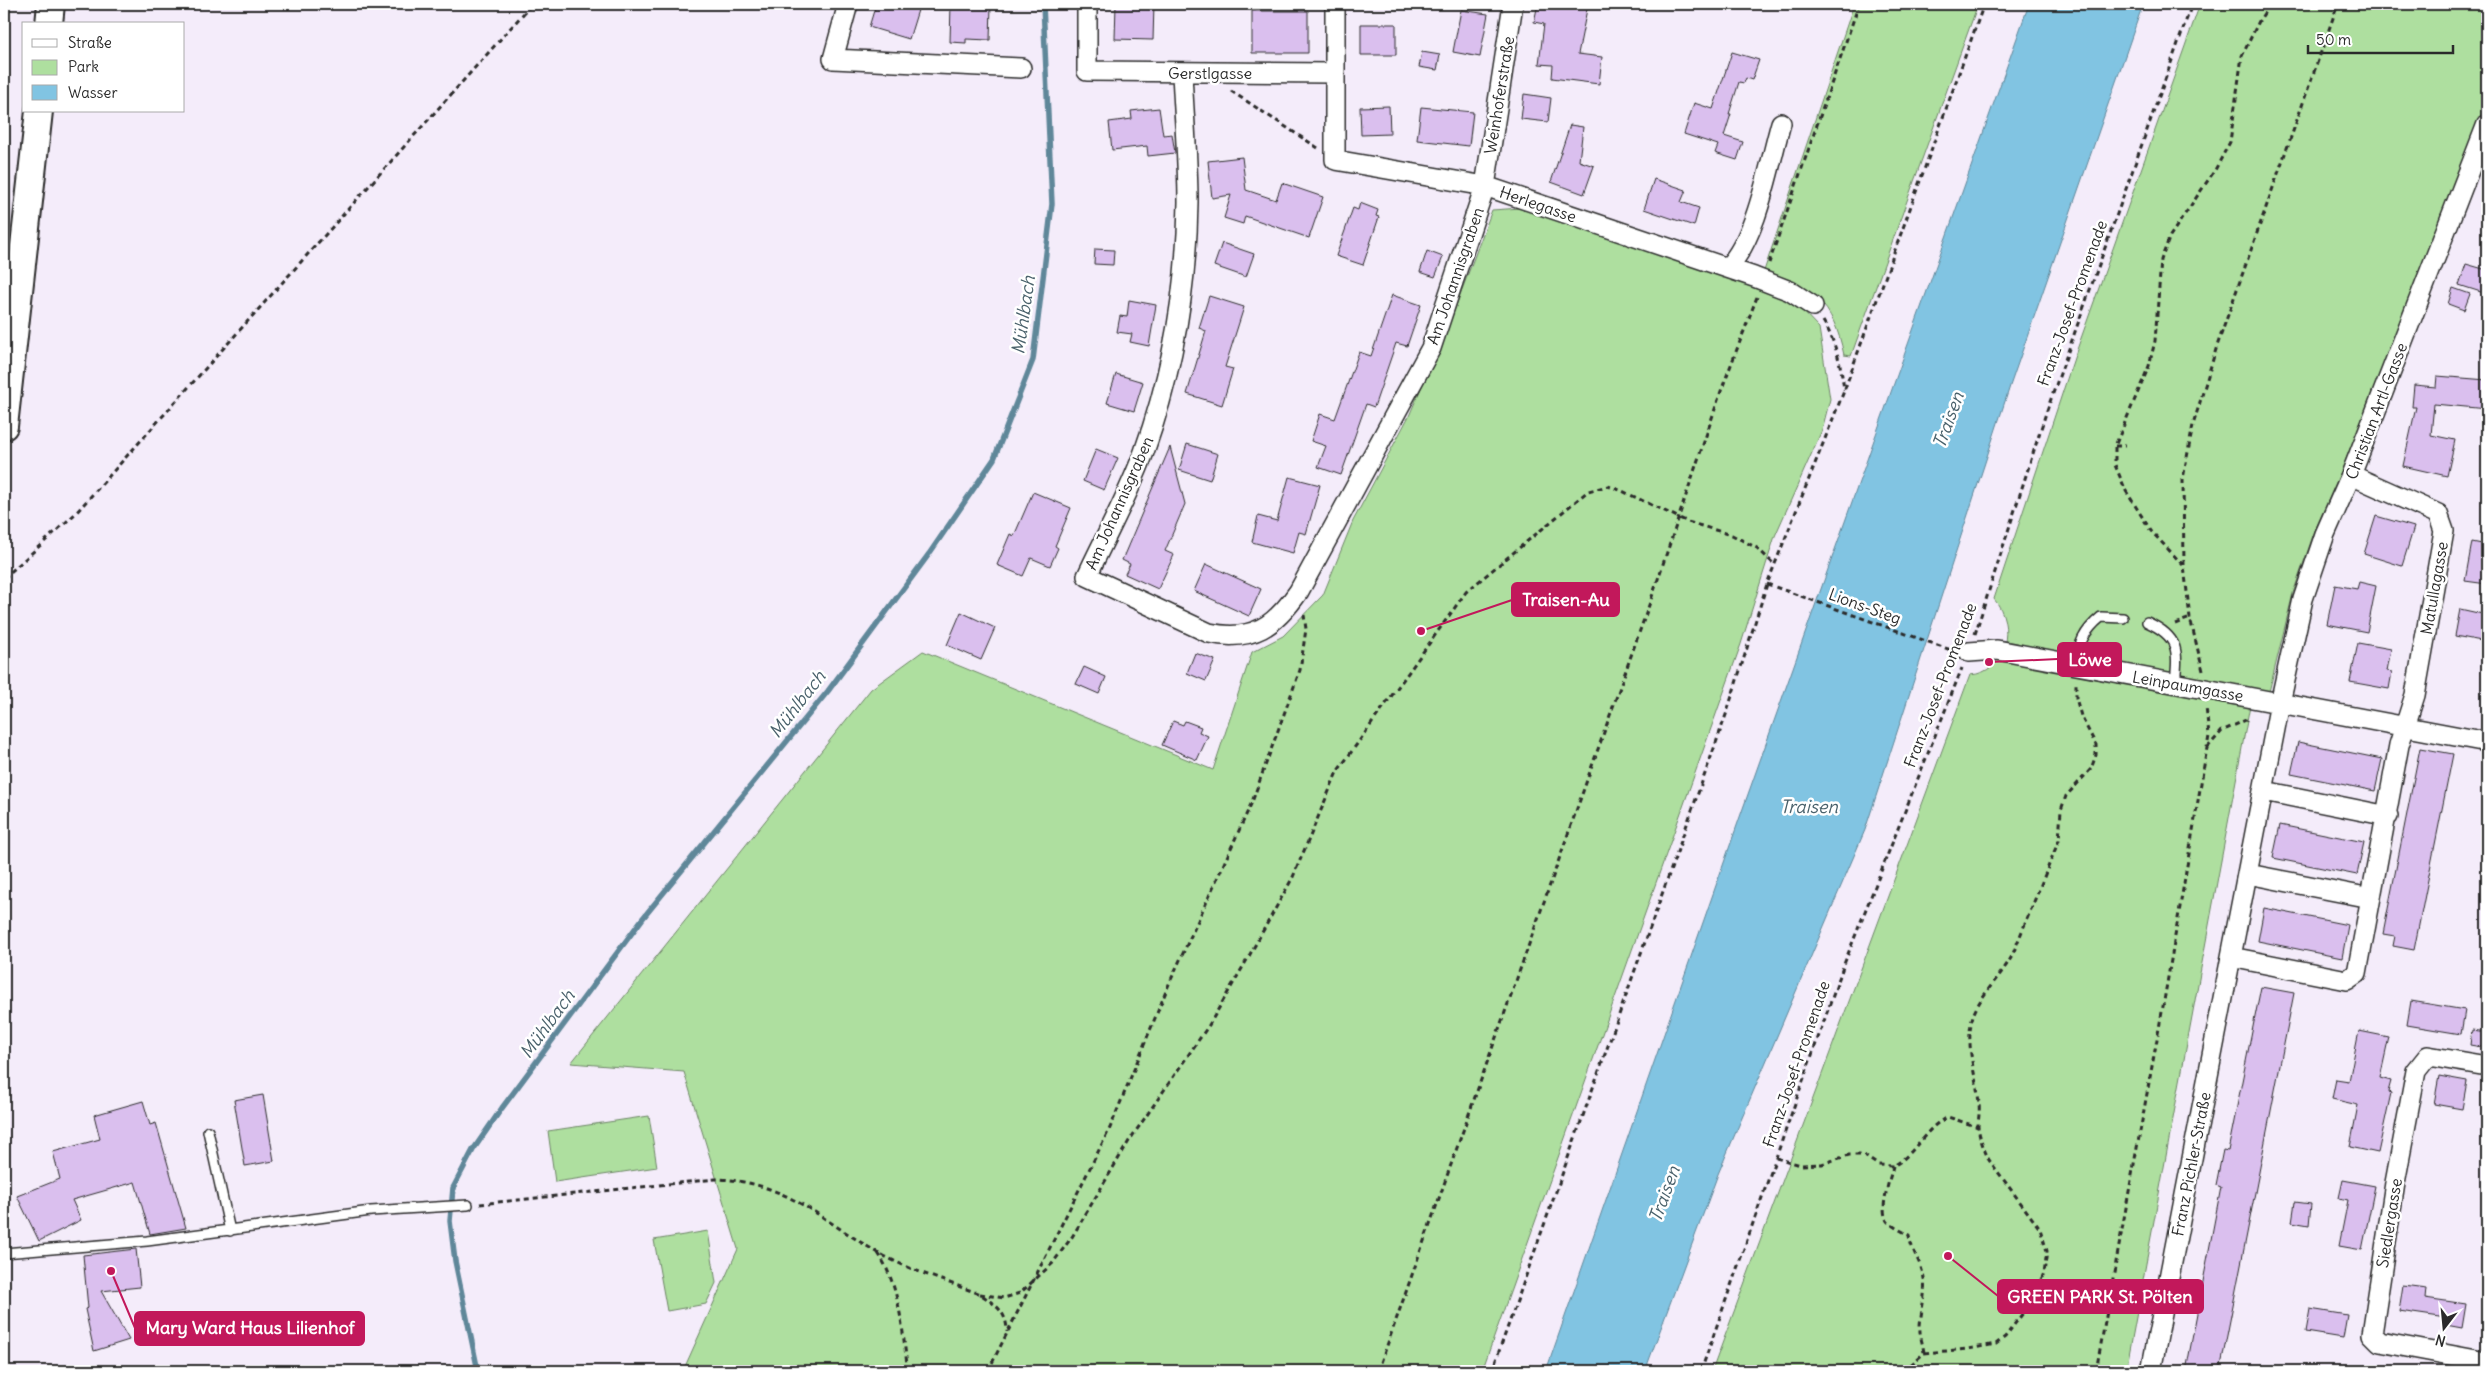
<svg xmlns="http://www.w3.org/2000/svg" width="2491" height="1375" font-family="Delius,sans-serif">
	<rect width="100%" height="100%" fill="#f4ecfa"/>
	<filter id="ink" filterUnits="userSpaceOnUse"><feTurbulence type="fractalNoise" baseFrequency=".02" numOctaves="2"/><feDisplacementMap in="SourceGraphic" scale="10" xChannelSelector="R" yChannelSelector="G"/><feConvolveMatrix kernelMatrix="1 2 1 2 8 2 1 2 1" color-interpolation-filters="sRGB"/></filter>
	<g filter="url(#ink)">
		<path fill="#aedf9f" stroke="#6c8565" d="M1854,4H1978L1851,356L1844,355C1833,302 1813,288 1764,271Z
			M2200,4H2487V101L2342,469L2315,530L2293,593L2269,692L2250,705L2126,1371H1712L1970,675C2007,673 2016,624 1994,599L2074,358Z
			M1521,208L1759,284L1797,305L1819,328L1830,399L1822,430L1775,536L1741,644L1482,1371H683L738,1249L684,1072L571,1063L871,689L923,651L1213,770L1252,652L1283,636L1323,595L1353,521L1409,416L1451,319L1492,210Z
			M649,1116L657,1167L555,1182L548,1131Z
			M708,1231L716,1283L706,1304L667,1311L654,1240Z"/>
		<path fill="#81c4e2" stroke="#5f8799" d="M2029,4H2143L2010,386L1865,830L1718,1174L1645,1371H1546L1741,814Z"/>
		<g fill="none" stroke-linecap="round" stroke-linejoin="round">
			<path stroke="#5f8799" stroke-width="5.5" d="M478,1371L455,1261L450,1221L453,1188L473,1150L502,1108L643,918L828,691L929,554L994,459L1033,360L1052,204L1043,4"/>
		</g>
		<path fill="#dabfee" stroke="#2b2b2b" d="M876,4H895L918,10L909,39L869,27Z
			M951,4L991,5L990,40L966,39V43L950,42Z
			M1116,4H1154L1153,40L1115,39Z
			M1538,4H1588L1578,54L1602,57L1599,84L1552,78L1553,65L1539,64L1544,24L1534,22Z
			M1461,10L1488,14L1480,57L1453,52Z
			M1252,11H1308V53H1252Z
			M1361,24H1396V55H1361Z
			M1422,52L1440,55L1437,70L1419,67Z
			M1732,52L1759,60L1752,80L1746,78L1744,83L1739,82L1729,114H1731L1724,136L1743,142L1737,160L1715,153L1718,145L1684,134L1694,103L1713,109Z
			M1524,94L1551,98L1548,122L1521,119Z
			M1389,106L1390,134L1361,135L1360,107Z
			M1421,107L1473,112L1469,146L1417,140Z
			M1159,108L1163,135L1172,134L1175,153L1148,156L1147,146L1112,150L1109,122L1132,119L1131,111Z
			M1570,125L1583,127L1579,161L1594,166L1584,194L1551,182Z
			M1242,157L1246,190L1276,200L1282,183L1323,197L1309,238L1245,216L1243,224L1224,218L1231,195L1212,198L1208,161Z
			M1654,179L1686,190L1681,202L1699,208L1694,226L1644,209Z
			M1360,203L1378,210L1376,216L1379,217L1363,265L1336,256L1353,208L1358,210Z
			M1222,243L1254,254L1246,277L1214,266Z
			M1095,249L1114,250L1113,265L1094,264Z
			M1427,251L1443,257L1435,277L1420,272Z
			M2466,264L2487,270V294L2459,285Z
			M2453,288L2470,294L2464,310L2448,304Z
			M1392,295L1421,305L1407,346L1396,343L1374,407L1366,404L1341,475L1318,467L1326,446L1311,441L1320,414L1335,419L1359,352L1371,356Z
			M1209,296L1244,307L1225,367L1233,369L1222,405L1187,394L1206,331L1199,328Z
			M1129,300L1156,305L1149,346L1130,342L1132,334L1117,332L1120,316L1127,317Z
			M1116,374L1143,382L1134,411L1107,403Z
			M2437,376L2487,380V409L2434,404L2431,435L2455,440L2447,476L2403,466L2416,407H2412L2414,385L2436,387Z
			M1187,444L1218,454L1210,480L1179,470Z
			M1170,447L1185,504L1165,551L1174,555L1158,589L1125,574L1130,564L1122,560Z
			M1096,449L1118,458L1104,490L1083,481Z
			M1289,477L1320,485L1306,534L1299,532L1293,553L1252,542L1258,516L1277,521Z
			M1033,492L1071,508L1055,546L1058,548L1050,566L1031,558L1023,576L997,565L1010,534L1014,536Z
			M2376,516L2414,527L2402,566L2364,554Z
			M2472,542L2487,545V584L2465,581Z
			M1206,564L1261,589L1249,616L1194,591Z
			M2359,582L2376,586L2367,632L2327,624L2335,585L2357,589Z
			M2460,609L2487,615V642L2455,636Z
			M961,612L995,628L981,660L947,645Z
			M2358,643L2391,649L2387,671L2392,672L2389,689L2350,682Z
			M1195,653L1215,660L1206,681L1187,673Z
			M1084,667L1106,677L1099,694L1076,684Z
			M1173,721L1183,725L1185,721L1201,727L1199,732L1208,736L1197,760L1162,745Z
			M2298,742L2382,759L2375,791L2291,774Z
			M2420,748L2453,754L2414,950L2393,946L2395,936L2383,934Z
			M2280,825L2364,842L2357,875L2273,858Z
			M2264,908L2348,925L2342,958L2258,941Z
			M2261,987L2294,993L2234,1300L2220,1371H2186L2221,1187L2216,1185L2223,1150L2228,1151Z
			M2411,1001L2465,1010L2461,1034L2407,1025Z
			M2472,1030L2487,1032V1048L2470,1045Z
			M2359,1031L2389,1037L2380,1078L2391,1081L2388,1092L2391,1093L2378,1153L2350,1147L2358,1105L2332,1099L2336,1079L2349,1081Z
			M2439,1076L2467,1081L2462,1109L2434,1104Z
			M263,1095L274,1161L245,1166L234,1100Z
			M143,1101L150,1125L156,1123L186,1228L150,1234L135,1182L72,1200L81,1220L39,1241L17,1196L60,1179L53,1152L100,1139L94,1115Z
			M2343,1180L2375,1186L2362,1250L2339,1246L2348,1200L2339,1198Z
			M2295,1202L2311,1204L2309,1225L2292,1222Z
			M136,1249L140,1287L101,1291L129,1340L94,1351L85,1309L88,1308L83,1255Z
			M2403,1285L2426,1288L2425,1298L2466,1304L2462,1328L2446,1325L2447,1318L2399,1311Z
			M2310,1309L2347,1315L2343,1338L2306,1332Z"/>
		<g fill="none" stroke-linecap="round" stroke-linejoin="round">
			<defs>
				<path id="lane" d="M2147,622C2180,637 2178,651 2175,684
					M2076,665C2078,644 2084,631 2101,617L2123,618
					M208,1131L230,1231
					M4,1253L147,1241L371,1211L468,1205"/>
				<path id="street" d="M848,4L833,59L1021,68
					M1087,4V71L1334,73
					M1335,4V160L1485,186L1754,277L1790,291L1813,306
					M1182,73C1184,116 1188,160 1188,202C1187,288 1173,371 1144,452C1129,494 1106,535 1087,576L1209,633C1253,642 1275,626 1299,591L1431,348L1485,186L1513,4
					M1727,268C1757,238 1769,165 1781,123
					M1969,652L1997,650L2487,742
					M2264,791L2388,816
					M2248,874L2371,898
					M2231,957L2347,980L2357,973L2399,745L2415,695L2444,531L2438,514L2351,475
					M2487,1066L2428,1056L2416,1071L2395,1183L2372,1334L2380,1342L2487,1362
					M2151,1371L2280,703L2303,599L2325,534L2351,475L2487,124"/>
				<path id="secondary" d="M49,24L51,4
					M4,426L39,111"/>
			</defs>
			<use href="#lane" stroke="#2b2b2b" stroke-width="12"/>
			<use href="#street" stroke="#2b2b2b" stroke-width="22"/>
			<use href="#secondary" stroke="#2b2b2b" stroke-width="30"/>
			<path stroke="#2b2b2b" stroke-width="3" stroke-dasharray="5 4" stroke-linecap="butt" d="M1231,91L1318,148
				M1769,263L1859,4
				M1823,321C1836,342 1841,365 1844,390
				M2115,446H2126
				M2183,565L2151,531L2126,491L2115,465V446L2149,366L2155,341L2161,260L2170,236L2215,170L2230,142L2242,56L2259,21L2270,4
				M4,578L75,514L532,4
				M1767,584L1951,650
				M2175,624L2190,618
				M1975,634L2046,413L2192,4
				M2203,671L2190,618L2184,566L2183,479L2193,425L2217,346L2338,4
				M2207,748L2222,731L2250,718
				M1776,1158L1801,1165L1822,1164L1849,1155H1863L1878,1165L1893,1166C1916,1154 1925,1127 1948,1117L1978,1127
				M1893,1166C1890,1179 1878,1211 1888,1222C1893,1227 1902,1231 1909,1235C1911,1251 1922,1263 1924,1279C1926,1295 1921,1310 1920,1326C1919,1334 1923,1344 1924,1353
				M480,1204L716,1179C786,1181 821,1220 877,1252C906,1269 948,1282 980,1294C996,1305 1007,1312 1007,1332
				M878,1253C901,1288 902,1331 908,1371
				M980,1294L1004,1298L1020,1293L1052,1264L1072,1237L1129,1141L1209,1025L1244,965L1293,877L1337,772L1466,592L1588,491L1608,486L1620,490L1688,522L1732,535L1757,548L1775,565
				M988,1371L1110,1128L1169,984L1252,802L1300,670L1306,629L1304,615
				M1378,1371L1655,588L1721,391L1757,297
				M1492,1371L1727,712L1767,584L1844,391L1984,4
				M1701,1371L1844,964L1962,668
				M1904,1371L1924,1353L1968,1349L1996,1344L2005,1337L2032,1301L2044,1273L2047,1251L2040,1229L1989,1160C1984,1150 1980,1139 1978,1127C1978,1120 1980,1112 1979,1104C1977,1076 1963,1042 1974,1013C1983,992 2001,976 2012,956L2059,840L2061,810L2066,796L2091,769L2096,755V745L2081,716L2076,698V684
				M2096,1371L2164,1001L2209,736L2206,707"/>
			<use href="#lane" stroke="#fff" stroke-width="9"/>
			<use href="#street" stroke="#fff" stroke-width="19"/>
			<use href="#secondary" stroke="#fff" stroke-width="26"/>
		</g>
	</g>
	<g text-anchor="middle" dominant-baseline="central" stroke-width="5" stroke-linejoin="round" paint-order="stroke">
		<g font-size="16" fill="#2b2b2b" stroke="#fff">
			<text x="1210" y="73">Gerstlgasse</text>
			<text transform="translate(1499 95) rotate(-81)">Weinhoferstraße</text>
			<text transform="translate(1538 204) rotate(19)">Herlegasse</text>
			<text transform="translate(1455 276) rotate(-71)">Am Johannisgraben</text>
			<text transform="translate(2072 303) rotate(-70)">Franz-Josef-Promenade</text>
			<text transform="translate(2376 411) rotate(-69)">Christian Artl-Gasse</text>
			<text transform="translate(1119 503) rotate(-66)">Am Johannisgraben</text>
			<text transform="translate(2434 588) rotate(-80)">Matullagasse</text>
			<text transform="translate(1865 606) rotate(20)">Lions-Steg</text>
			<text transform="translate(1940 685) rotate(-69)">Franz-Josef-Promenade</text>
			<text transform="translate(2188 686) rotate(10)">Leinpaumgasse</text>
			<text transform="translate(1796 1064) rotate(-71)">Franz-Josef-Promenade</text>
			<text transform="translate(2191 1164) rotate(-79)">Franz Pichler-Straße</text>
			<text transform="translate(2389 1223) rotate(-81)">Siedlergasse</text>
		</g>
		<g font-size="18" font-style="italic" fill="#49616b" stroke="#fff">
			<text transform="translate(1023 315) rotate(-82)">Mühlbach</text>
			<text transform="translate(1948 420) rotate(-70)">Traisen</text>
			<text transform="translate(797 704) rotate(-52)">Mühlbach</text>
			<text x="1809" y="806">Traisen</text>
			<text transform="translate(547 1024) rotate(-54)">Mühlbach</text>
			<text transform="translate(1664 1194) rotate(-70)">Traisen</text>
		</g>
	</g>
	<path fill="none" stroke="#c2185b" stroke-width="2" d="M1421 631L1512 600M1989 662L2058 659M1948 1256L1998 1296M111 1271L135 1328"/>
	<g fill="#c2185b" stroke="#fff" stroke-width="2">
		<circle cx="1421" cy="631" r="5"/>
		<circle cx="1989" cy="662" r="5"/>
		<circle cx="1948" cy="1256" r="5"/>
		<circle cx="111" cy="1271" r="5"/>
	</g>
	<g fill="#c2185b" stroke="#c2185b" stroke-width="2">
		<rect x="1512" y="583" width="107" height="33" rx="5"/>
		<rect x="2058" y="643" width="63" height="33" rx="5"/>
		<rect x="1998" y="1280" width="205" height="33" rx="5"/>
		<rect x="135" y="1312" width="229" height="33" rx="5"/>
	</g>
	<g font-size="18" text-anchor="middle" font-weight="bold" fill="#fff">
		<text x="1566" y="606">Traisen-Au</text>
		<text x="2090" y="666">Löwe</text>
		<text x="2100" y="1303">GREEN PARK St. Pölten</text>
		<text x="250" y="1334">Mary Ward Haus Lilienhof</text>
	</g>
	<rect width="2491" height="1375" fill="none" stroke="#fff" stroke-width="20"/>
	<rect x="10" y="10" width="2471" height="1355" fill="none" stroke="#2b2b2b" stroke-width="2" filter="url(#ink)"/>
	<rect x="22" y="22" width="162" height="90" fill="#ffffff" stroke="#aaaaaa"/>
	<rect x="32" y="39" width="25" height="8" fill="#ffffff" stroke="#aaaaaa"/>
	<text x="68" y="48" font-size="15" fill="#2b2b2b">Straße</text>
	<rect x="32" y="60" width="25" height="15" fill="#aedf9f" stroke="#aaaaaa"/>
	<text x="68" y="72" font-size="15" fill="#2b2b2b">Park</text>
	<rect x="32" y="85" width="25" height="15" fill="#81c4e2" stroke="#aaaaaa"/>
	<text x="68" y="98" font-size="15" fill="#2b2b2b">Wasser</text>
	<g transform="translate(2444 1328) rotate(196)" stroke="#ffffff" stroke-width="4" paint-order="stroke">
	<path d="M0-4L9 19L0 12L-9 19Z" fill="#2b2b2b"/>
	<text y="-8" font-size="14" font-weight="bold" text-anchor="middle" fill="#2b2b2b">N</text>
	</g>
	<path d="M2308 45v8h145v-8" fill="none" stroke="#2b2b2b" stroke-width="2.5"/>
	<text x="2316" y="45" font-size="15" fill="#2b2b2b" stroke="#ffffff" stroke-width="4" paint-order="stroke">50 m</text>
</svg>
